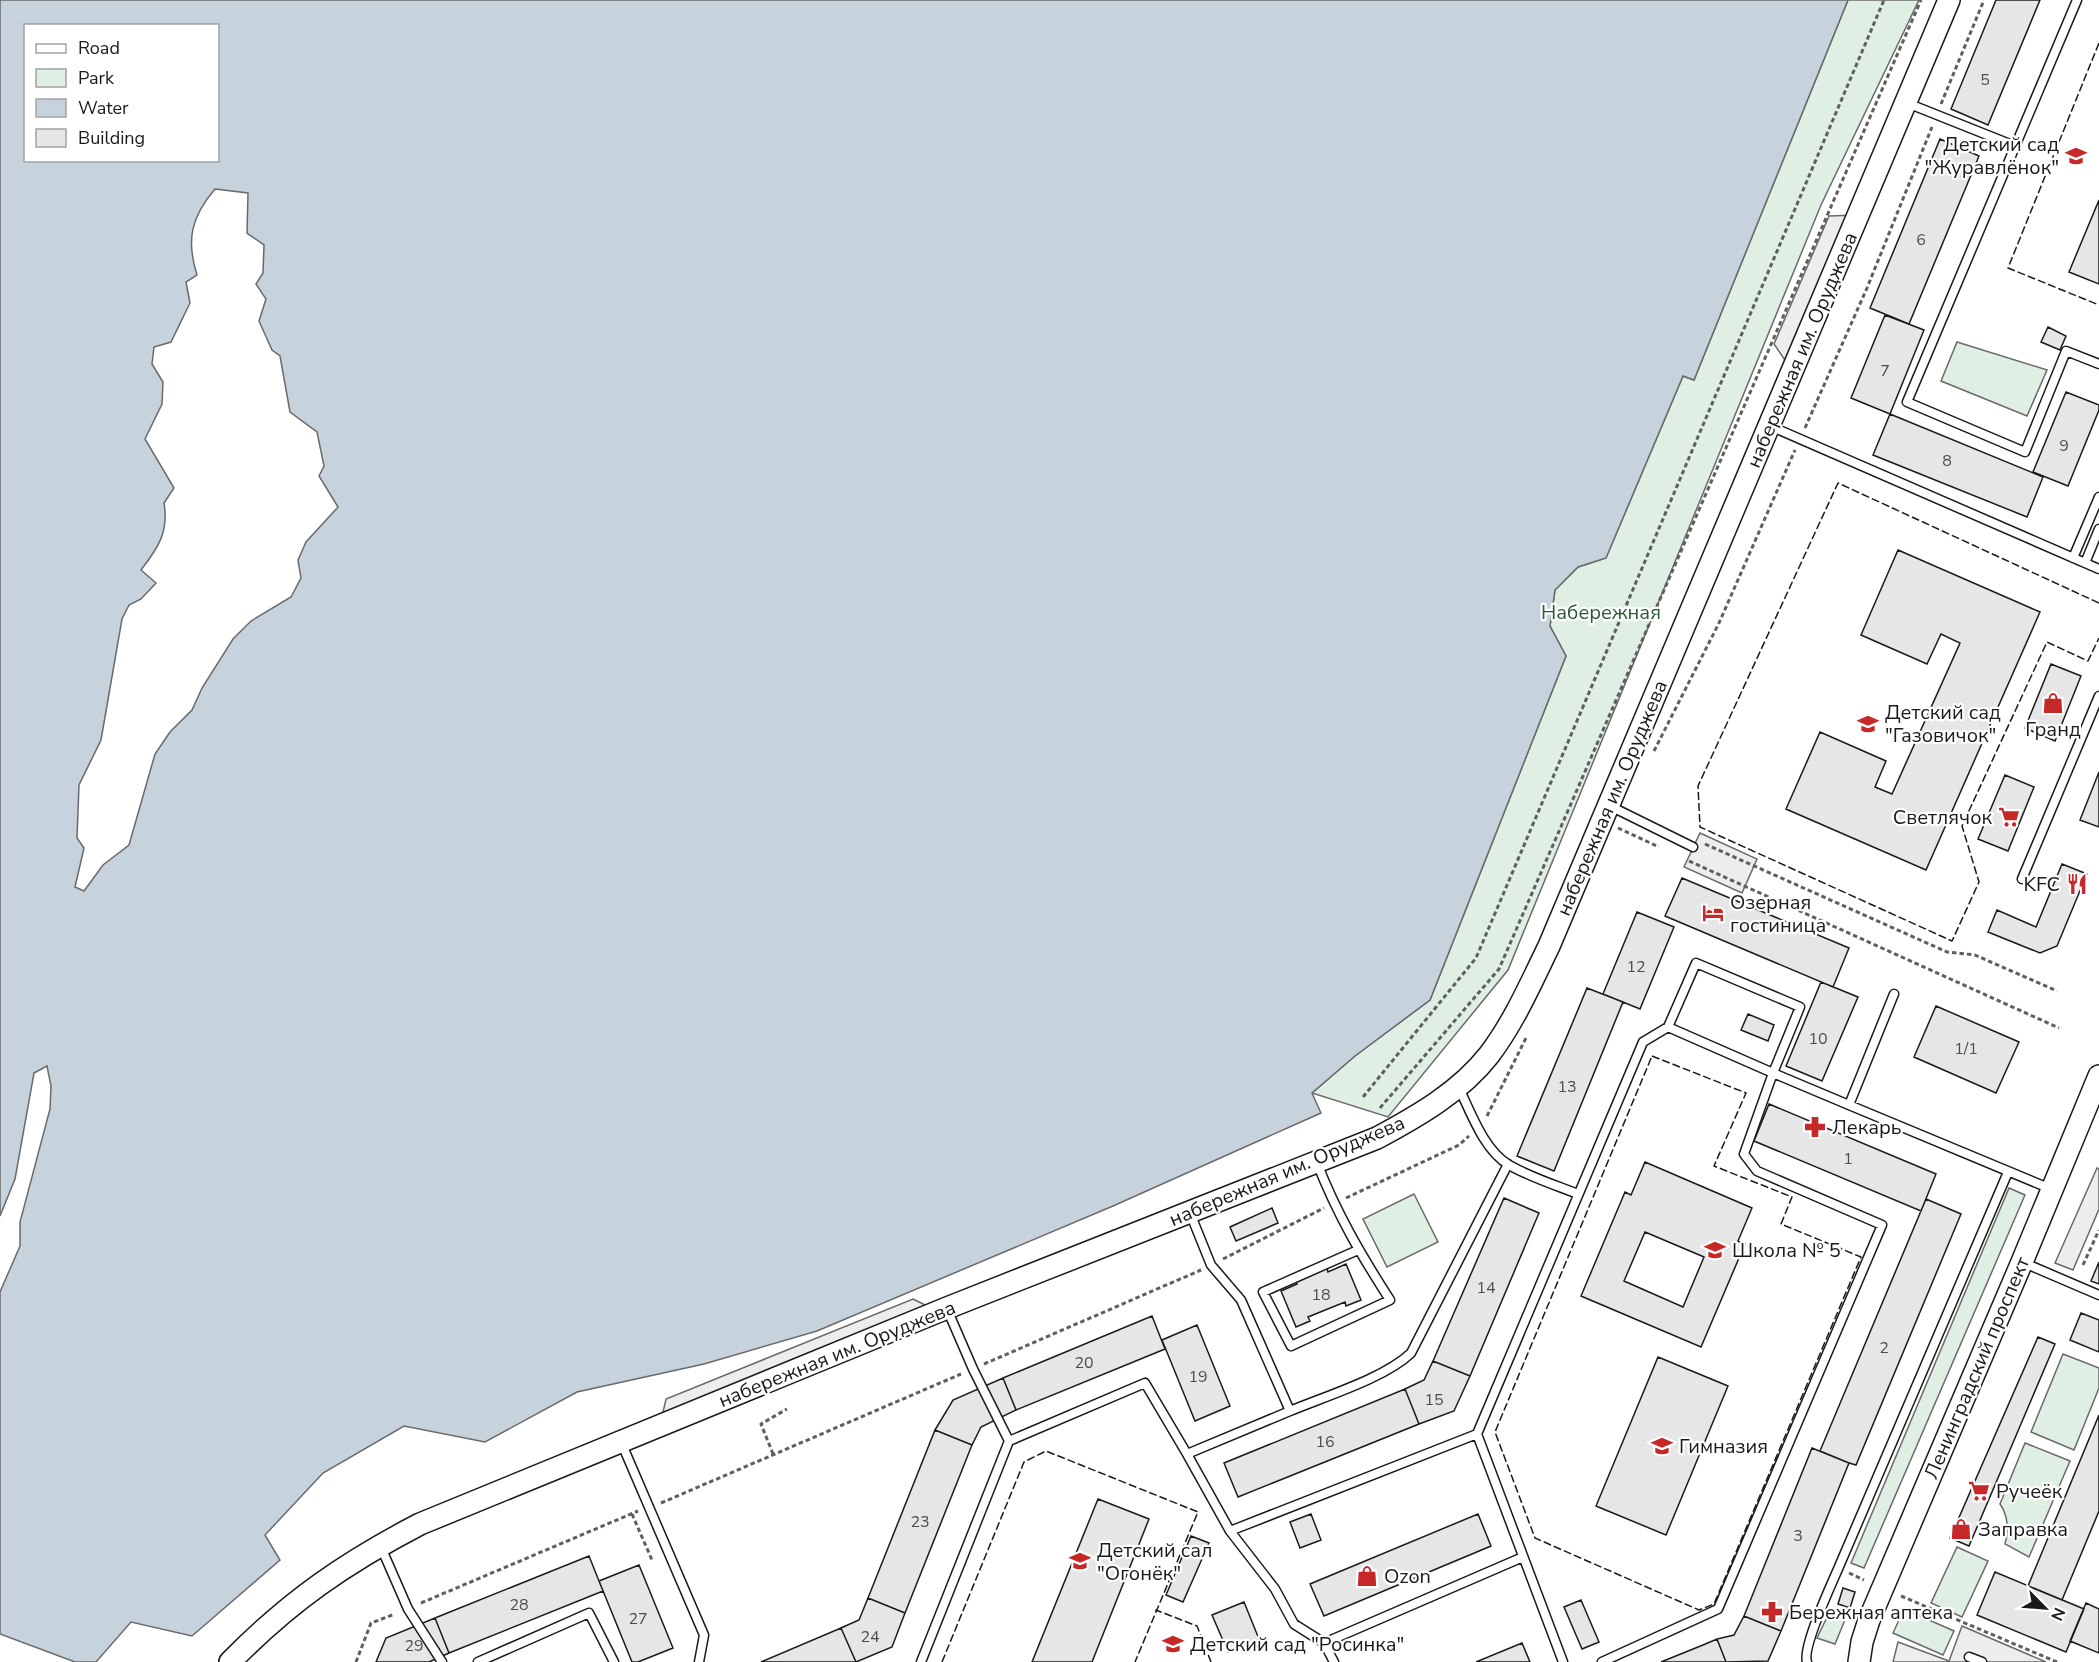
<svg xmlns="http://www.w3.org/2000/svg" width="2099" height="1662" font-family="'Nunito Sans',sans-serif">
	<rect width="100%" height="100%" fill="#fff"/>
	<path fill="#e0efe3" stroke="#6a6a6a" stroke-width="1.5" d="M1848,0H1919L1821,205L1508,970L1388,1117L1312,1093L1355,1056L1430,1000L1566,656L1550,626L1555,590L1578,567L1606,558L1683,376L1694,380Z
		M1957,342L2047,370L2027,416L1941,381Z
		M2009,1188L2025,1195L1864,1568L1851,1563Z
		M1414,1194L1438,1242L1387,1267L1363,1219Z
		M2063,1354L2099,1368V1388L2074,1450L2031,1432Z
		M2025,1443L2070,1461L2029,1557L2005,1544C2009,1531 2008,1515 2000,1504Z
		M1957,1547L1988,1561L1962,1617L1931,1603Z
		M1831,1609L1847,1615L1835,1644L1817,1638Z
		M1904,1609L1954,1631L1943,1655L1893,1633Z"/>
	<path fill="#ededed" stroke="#6a6a6a" stroke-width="1.5" d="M1859,215L1793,372L1774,344L1829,216Z
		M1700,833L1757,859L1742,893L1684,867Z
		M2097,1168L2099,1169V1209L2073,1270L2055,1263Z
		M913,1299L939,1312L660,1425L666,1399Z
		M1962,1626L2046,1662H1893L1898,1642L1949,1661Z"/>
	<path fill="#c6d2dc" stroke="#6a6a6a" stroke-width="1.5" fill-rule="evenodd" d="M0,0H1848L1694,380L1683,376L1606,558L1578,567L1555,590L1550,626L1566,656L1430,1000L1355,1056L1312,1093L1321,1113L1113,1206L817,1331L704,1364L577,1392L485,1442L404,1426L323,1473L265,1535L280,1560L192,1636L131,1622L96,1662H75L0,1634V1292L20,1246V1222L50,1109L51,1086L47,1066L34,1073L15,1179L0,1216ZM26,26H218V160H26ZM215,189L248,193L247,233L264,245L263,273L256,284L266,299L259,321L272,350L280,356L290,412L317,432L324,466L319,476L338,507L306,542L298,560L301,578L291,597L251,621L233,639L202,688L192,710L170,732L155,754L129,845L103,865L84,891L75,887L84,848L77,838L79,785L101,740L122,619L129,605L141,599L156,583L141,570C158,548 169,532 164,503L174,488L145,439L162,404L163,382L152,364L154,347L171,342L190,303L186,282L197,275C186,240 191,217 215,189Z"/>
	<path fill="#e6e6e6" stroke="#1a1a1a" stroke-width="1.5" fill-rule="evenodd" d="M1996,0H2040L1988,125L1951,109Z
		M1940,139L1979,156L1909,324L1870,308Z
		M2099,200V284L2069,272Z
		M1885,315L1924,330L1890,414L1851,398Z
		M2048,327L2066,336L2060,350L2041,342Z
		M2066,392L2099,405V410L2068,486L2033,472Z
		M1890,414L2043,477L2027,517L1873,455Z
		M1898,550L2040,612L1926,870L1786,809L1820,732L1886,761L1875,787L1892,794L1960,643L1941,634L1927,664L1861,635Z
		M2051,664L2081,676L2055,741L2025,728Z
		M2099,772V827L2080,820Z
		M2005,775L2034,787L2008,851L1978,839Z
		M2062,864L2087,874L2057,946L2040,953L1988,932L1997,910L2036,927Z
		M1682,878L1849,948L1833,987L1665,916Z
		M1637,912L1674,927L1640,1009L1603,994Z
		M1821,982L1858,997L1822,1081L1786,1066Z
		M1587,988L1623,1002L1554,1171L1517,1156Z
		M1936,1006L2019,1042L1996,1093L1914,1057Z
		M1748,1014L1774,1025L1768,1041L1741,1030Z
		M1769,1104L1936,1174L1921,1211L1754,1141Z
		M1645,1162L1752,1208L1738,1241L1745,1244L1701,1347L1581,1296L1625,1192L1631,1195ZM1645,1232L1704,1257L1683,1307L1624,1281Z
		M1504,1198L1539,1213L1470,1376L1433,1361Z
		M1926,1199L1961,1214L1856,1465L1849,1463L1820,1451Z
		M1272,1208L1278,1223L1236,1241L1230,1227Z
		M2099,1262V1284L2091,1281Z
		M1346,1264L1361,1300L1346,1306L1345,1302L1308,1317L1310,1321L1296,1327L1281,1291L1297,1284L1296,1281L1327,1268L1328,1272Z
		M2081,1313L2099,1320V1352L2070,1340Z
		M1152,1316L1165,1349L1016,1410L1003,1378Z
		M1197,1325L1230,1406L1195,1421L1162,1340Z
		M2038,1337L2055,1344L1969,1546L1950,1538Z
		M1658,1357L1728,1386L1666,1535L1596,1506Z
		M1433,1361L1470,1376L1454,1411L1419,1424L1405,1389L1424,1380Z
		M1003,1378L1016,1410L981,1427L972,1445L935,1430L953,1400Z
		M1405,1389L1419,1424L1238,1497L1224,1463Z
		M2099,1415V1511L2062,1600L2028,1586Z
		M935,1430L972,1445L905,1613L868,1598Z
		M1812,1448L1849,1463L1781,1631L1744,1616Z
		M1098,1499L1149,1519L1092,1662H1032Z
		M1311,1514L1321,1540L1300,1548L1290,1522Z
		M1478,1514L1491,1546L1324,1616L1310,1584Z
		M1191,1536L1209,1543L1183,1602L1166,1595Z
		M589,1556L603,1591L449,1653L435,1618Z
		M639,1565L673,1648L638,1662H632L599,1581Z
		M1995,1572L2084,1609L2066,1652L1977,1615Z
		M1843,1588L1855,1592L1850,1608L1838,1604Z
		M868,1598L905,1613L892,1647L856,1662L841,1628L859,1620Z
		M1581,1600L1599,1642L1582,1649L1564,1607Z
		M1244,1602L1259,1639L1228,1652L1212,1615Z
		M2086,1603L2099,1609V1653L2070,1641Z
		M1744,1616L1781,1631L1768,1661L1726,1662L1717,1639L1734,1635Z
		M435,1618L449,1653L429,1662H376L386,1638Z
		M841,1628L856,1662H761Z
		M1717,1639L1726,1662H1661L1703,1645Z
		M1522,1643L1530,1662H1476Z"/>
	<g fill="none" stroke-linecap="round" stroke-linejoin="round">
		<defs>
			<path id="service" d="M2077,0L1907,402L2025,452L2066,351L2099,364
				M1907,103L2015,146
				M1770,426L2099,569
				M2073,558L2099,497
				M2085,563L2099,529
				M1610,806L1693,847
				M2022,879L2099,696
				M1459,1088C1471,1113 1484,1150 1509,1165C1530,1177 1555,1185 1578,1194
				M1849,1105L2051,1189
				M1317,1163C1337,1214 1361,1255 1390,1300L1291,1346L1263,1292L1358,1250
				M1190,1213L1211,1265L1241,1300L1290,1411L1187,1454L1230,1531L1477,1434
				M2022,1262L2099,1295
				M947,1309L973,1369L1009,1441
				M1290,1411C1326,1396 1385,1378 1411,1353L1508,1164
				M621,1442L704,1635L699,1662
				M1230,1531L1275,1589L1294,1624L1324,1643L1523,1557
				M380,1545L408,1609L442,1662
				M1324,1643L1334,1662
				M1969,1657L1982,1662
				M478,1662L589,1613L614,1662
				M921,1662L1009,1441L1145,1383L1187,1454
				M1563,1662L1477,1434L1643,1042L1668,1027L1696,963L1800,1007L1773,1073L1849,1105L1894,994
				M1602,1662L1718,1609L1882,1225L1757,1171L1744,1154L1773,1073L1668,1027
				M1807,1662C1802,1648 1831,1585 1838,1569C1894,1436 1951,1304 2008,1172"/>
			<path id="tertiary" d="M230,1662C290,1601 345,1563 420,1524L947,1308L1377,1138C1418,1116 1460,1092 1489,1055C1514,1022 1531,983 1549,946L1949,0
				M1859,1662L1862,1642L1869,1620L2022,1262L2099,1076"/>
		</defs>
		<use href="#service" stroke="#1a1a1a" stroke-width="11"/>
		<use href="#tertiary" stroke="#1a1a1a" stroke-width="24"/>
		<path stroke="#5f5f5f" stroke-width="3" stroke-dasharray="4.5 3" stroke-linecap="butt" d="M1941,104L1984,0
			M1805,428L1867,288L1932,127
			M1654,751L1719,623L1795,450
			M1618,828L1659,847
			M1705,844L1947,952L1975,955L2057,991
			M1689,861L2059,1028
			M1363,1097L1476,958L1884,0
			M1380,1108L1499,969L1921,0
			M1487,1116L1527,1036
			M1346,1198L1459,1145L1469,1136
			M1223,1259L1324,1208
			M2083,1265L2099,1230
			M984,1364L1201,1270
			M773,1454L761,1424L787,1409
			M661,1503L961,1374
			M632,1514L652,1560
			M1849,1573L1864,1580
			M1901,1596L2057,1662
			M421,1603L638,1511
			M356,1662L371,1623L395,1614"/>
		<use href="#service" stroke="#fff" stroke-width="8"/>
		<use href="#tertiary" stroke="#fff" stroke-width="21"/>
		<path stroke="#1a1a1a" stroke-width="1.5" stroke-dasharray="8 3" stroke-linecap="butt" d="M2099,43L2008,268L2099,305
			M2099,603L1838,483L1698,786L1700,827L1952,941L1979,882L1962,826L2047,642L2088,661L2099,638
			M1652,1056L1746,1093L1714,1166L1792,1197L1781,1224L1861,1257L1714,1604L1699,1610L1535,1538L1495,1432Z
			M1156,1612V1610L1197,1626L1211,1662
			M942,1662L1024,1462L1046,1451L1198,1512L1135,1662"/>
	</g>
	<defs>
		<symbol id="school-bare" viewBox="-9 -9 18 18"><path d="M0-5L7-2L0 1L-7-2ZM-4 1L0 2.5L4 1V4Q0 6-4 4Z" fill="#c62828" stroke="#fff" stroke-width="2.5" paint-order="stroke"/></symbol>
		<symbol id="shop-bare" viewBox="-9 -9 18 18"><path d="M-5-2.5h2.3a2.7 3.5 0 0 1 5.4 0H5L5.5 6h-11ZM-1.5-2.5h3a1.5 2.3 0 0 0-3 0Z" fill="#c62828" stroke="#fff" stroke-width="2.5" paint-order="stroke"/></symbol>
		<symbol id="supermarket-bare" viewBox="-9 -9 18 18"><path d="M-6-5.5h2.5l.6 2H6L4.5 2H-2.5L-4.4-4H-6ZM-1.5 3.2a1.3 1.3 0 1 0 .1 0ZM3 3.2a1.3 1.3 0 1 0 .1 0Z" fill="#c62828" stroke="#fff" stroke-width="2.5" paint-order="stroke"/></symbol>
		<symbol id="restaurant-bare" viewBox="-9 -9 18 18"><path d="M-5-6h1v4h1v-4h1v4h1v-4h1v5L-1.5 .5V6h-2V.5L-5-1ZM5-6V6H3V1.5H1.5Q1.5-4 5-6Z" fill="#c62828" stroke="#fff" stroke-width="2.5" paint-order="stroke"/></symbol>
		<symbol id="hotel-bare" viewBox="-9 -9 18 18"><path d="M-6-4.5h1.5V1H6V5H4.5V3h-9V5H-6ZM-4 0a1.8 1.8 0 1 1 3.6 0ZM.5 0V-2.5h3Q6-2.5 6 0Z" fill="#c62828" stroke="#fff" stroke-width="2.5" paint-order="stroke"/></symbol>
		<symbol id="pharmacy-bare" viewBox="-9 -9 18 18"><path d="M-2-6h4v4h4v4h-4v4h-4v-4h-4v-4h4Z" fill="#c62828" stroke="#fff" stroke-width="2.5" paint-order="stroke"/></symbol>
	</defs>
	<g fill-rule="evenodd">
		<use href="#school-bare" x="2061" y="141" width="30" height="30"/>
		<use href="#shop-bare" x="2038" y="688" width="30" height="30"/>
		<use href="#school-bare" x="1853" y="709" width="30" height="30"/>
		<use href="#supermarket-bare" x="1994" y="802" width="30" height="30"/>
		<use href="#restaurant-bare" x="2062" y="869" width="30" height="30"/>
		<use href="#hotel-bare" x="1698" y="898" width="30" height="30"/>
		<use href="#pharmacy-bare" x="1800" y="1112" width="30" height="30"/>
		<use href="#school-bare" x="1700" y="1235" width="30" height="30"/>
		<use href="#school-bare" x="1647" y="1431" width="30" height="30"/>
		<use href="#supermarket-bare" x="1964" y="1476" width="30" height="30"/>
		<use href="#shop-bare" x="1946" y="1514" width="30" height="30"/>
		<use href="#school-bare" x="1065" y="1546" width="30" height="30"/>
		<use href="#shop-bare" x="1352" y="1561" width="30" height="30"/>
		<use href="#pharmacy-bare" x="1757" y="1597" width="30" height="30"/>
		<use href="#school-bare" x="1158" y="1629" width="30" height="30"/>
	</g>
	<g text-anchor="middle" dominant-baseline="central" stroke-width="4.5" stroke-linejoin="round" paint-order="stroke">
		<g font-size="16" fill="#4d4d4d">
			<text x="1985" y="80">5</text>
			<text x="1921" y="240">6</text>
			<text x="1885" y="371">7</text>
			<text x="2064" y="446">9</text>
			<text x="1947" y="461">8</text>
			<text x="1636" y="967">12</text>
			<text x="1818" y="1039">10</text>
			<text x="1966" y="1049">1/1</text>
			<text x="1567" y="1087">13</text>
			<text x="1848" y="1159">1</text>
			<text x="1486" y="1288">14</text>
			<text x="1321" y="1295">18</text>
			<text x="1884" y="1348">2</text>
			<text x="1084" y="1363">20</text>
			<text x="1198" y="1377">19</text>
			<text x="1434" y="1400">15</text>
			<text x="1325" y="1442">16</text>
			<text x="920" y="1522">23</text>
			<text x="1798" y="1536">3</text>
			<text x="519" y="1605">28</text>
			<text x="638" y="1619">27</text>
			<text x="870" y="1637">24</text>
			<text x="414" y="1646">29</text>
		</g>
		<g font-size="20" fill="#1a1a1a" stroke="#fff" text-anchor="start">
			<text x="2059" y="144" text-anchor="end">Детский сад<tspan x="2059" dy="23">"Журавлёнок"</tspan></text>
			<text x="1885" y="712">Детский сад<tspan x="1885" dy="23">"Газовичок"</tspan></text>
			<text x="2053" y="729" text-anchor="middle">Гранд</text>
			<text x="1992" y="817" text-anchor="end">Светлячок</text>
			<text x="2060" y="884" text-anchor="end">KFC</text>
			<text x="1730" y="902">Озерная<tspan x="1730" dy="23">гостиница</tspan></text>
			<text x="1832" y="1127">Лекарь</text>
			<text x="1732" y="1250">Школа № 5</text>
			<text x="1679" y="1446">Гимназия</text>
			<text x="1996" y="1491">Ручеёк</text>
			<text x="1978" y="1529">Заправка</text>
			<text x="1097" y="1550">Детский сал<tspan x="1097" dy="23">"Огонёк"</tspan></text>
			<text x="1384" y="1576">Ozon</text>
			<text x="1789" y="1612">Бережная аптека</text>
			<text x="1190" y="1644">Детский сад "Росинка"</text>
		</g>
		<g font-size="20" fill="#1a1a1a" stroke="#fff">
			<text transform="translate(1802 350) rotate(-67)">набережная им. Оруджева</text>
			<text transform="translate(1612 798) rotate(-67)">набережная им. Оруджева</text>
			<text transform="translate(1287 1171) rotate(-23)">набережная им. Оруджева</text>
			<text transform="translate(837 1354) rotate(-22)">набережная им. Оруджева</text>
			<text transform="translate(1977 1368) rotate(-67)">Ленинградский проспект</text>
		</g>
		<g font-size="20" fill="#2b5a34" stroke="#fff">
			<text x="1601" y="612">Набережная</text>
		</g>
	</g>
	<rect x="24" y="24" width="195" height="138" fill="#ffffff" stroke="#a3a3a3" stroke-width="1.5"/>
	<rect x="36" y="44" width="30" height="9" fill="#ffffff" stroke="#a3a3a3" stroke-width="1.5"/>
	<text x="78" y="54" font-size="18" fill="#1a1a1a">Road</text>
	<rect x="36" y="69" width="30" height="18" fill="#e0efe3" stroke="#a3a3a3" stroke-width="1.5"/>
	<text x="78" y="84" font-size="18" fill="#1a1a1a">Park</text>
	<rect x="36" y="99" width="30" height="18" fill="#c6d2dc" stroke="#a3a3a3" stroke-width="1.5"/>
	<text x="78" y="114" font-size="18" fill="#1a1a1a">Water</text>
	<rect x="36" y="129" width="30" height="18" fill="#e6e6e6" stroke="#a3a3a3" stroke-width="1.5"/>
	<text x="78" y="144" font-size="18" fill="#1a1a1a">Building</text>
	<g transform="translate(2045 1608) rotate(115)" stroke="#ffffff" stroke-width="4.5" paint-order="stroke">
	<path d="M0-4.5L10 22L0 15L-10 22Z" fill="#1a1a1a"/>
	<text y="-9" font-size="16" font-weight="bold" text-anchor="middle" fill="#1a1a1a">N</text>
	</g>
</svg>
